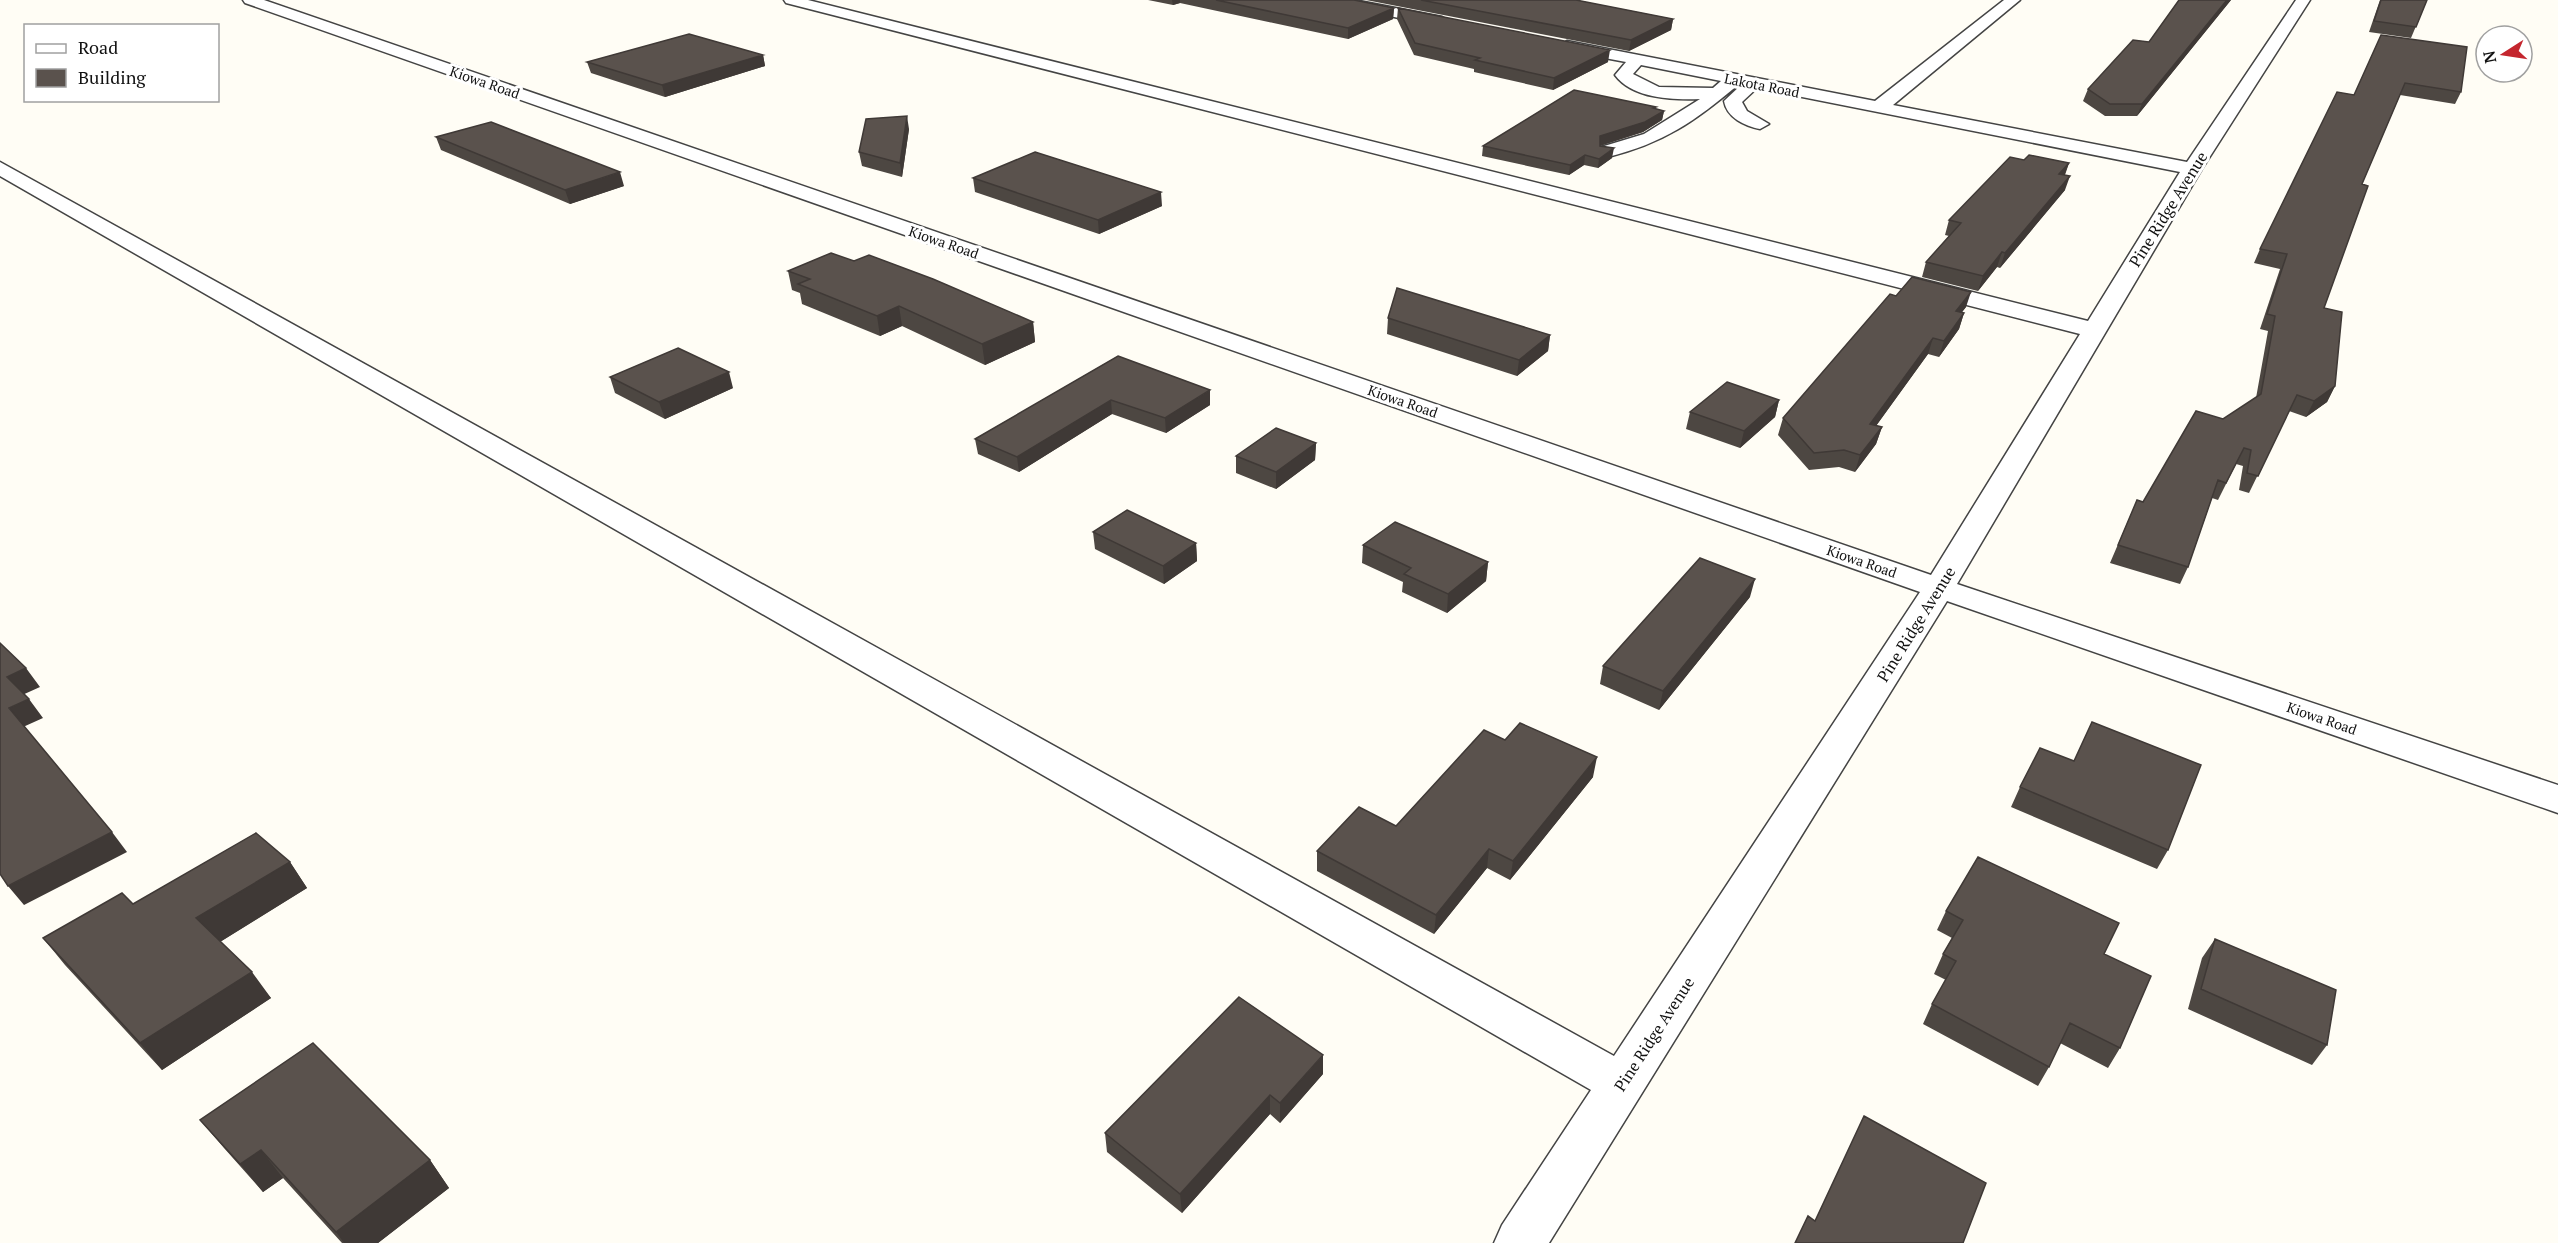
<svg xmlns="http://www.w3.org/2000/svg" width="2558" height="1243" font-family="'PT Serif',serif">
	<rect width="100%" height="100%" fill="#fffdf5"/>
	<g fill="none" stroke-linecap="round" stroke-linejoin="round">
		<defs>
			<path id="minor" d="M243,0H264L1931,575L2080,334L786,3L784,0H808L2088,321L2180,172L1757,88L1742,102L1747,111L1769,124L1760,129C1745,126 1727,118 1724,101L1741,85H1738C1695,121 1664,143 1608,157L1601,155L1599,151L1601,147L1644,134L1700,99C1673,100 1633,99 1615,75L1626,62L1567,51L1559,46L1567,41L1875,101L2004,0H2020L1893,105L2187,162L2296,0H2310L2202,169L1957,584L2558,785V813L1947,601L1549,1243H1494L1502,1225L1591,1090L0,176V162L1614,1056L1920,592L245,3ZM1641,65L1721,81L1713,88L1659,87L1633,74Z
				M1325,0H1354L1442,17L1450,22L1442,27L1332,4Z"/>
		</defs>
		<use href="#minor" stroke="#444" stroke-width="3"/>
		<use href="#minor" fill="#fff" fill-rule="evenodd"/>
	</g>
	<path fill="#4d4742" d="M1148,0H1354L1394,8L1393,19L1348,39L1180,3L1173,5Z
		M1366,0H1576L1673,19L1671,30L1629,51Z
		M2179,0H2231L2137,116H2105L2083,101L2088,89L2149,42Z
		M2380,0H2427L2411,38L2369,32Z
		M1398,8L1608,62L1553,90L1474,72V69L1414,55L1397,19Z
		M2381,35L2461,92L2455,104L2400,95L2362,184L2324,308L2335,386L2327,402L2306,417L2289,411L2249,493L2239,490L2243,466L2236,464L2218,500L2212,498L2188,567L2180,584L2110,563L2137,500L2143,502L2223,419L2256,398L2268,331L2260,329L2280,269L2254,263L2260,249L2354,95Z
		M763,55L765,66L665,97L591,73L587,62Z
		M1656,107L1655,109L1664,111L1662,120L1643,132L1600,146L1612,158L1598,168L1584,165L1569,175L1482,156L1483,146Z
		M909,129L902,177L862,166L859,152Z
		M436,137L624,186L570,204L441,150Z
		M2069,163L2065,175V190L2000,268L1997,267L1978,291L1922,277L1926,262L1949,236L1945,235L1949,220Z
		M973,178L1162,206L1099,234L975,192Z
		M854,261L1033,322L1035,342L985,365L902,326L880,336L802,304L800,293L792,290L788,271Z
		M1896,296L1966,307L1962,312L1964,313L1959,329L1939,357L1928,354L1876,426L1882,427L1876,444L1855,472L1839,467L1809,470L1778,435L1783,418Z
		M1388,318L1550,335L1548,351L1517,376L1387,334Z
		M1118,356L1210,405L1166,433L1112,414L1019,472L978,454L975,439Z
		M610,377L733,388L665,419L615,393Z
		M1779,400L1775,417L1740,448L1686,429L1690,412Z
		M1316,443L1315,460L1276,489L1236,473V456Z
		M1093,532L1196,543L1197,561L1164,584L1095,549Z
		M1363,545L1488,562L1486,581L1447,613L1402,592L1403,582L1362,563Z
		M1750,597L1659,710L1600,684L1603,666Z
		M1505,740L1593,777L1510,880L1487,868L1434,934L1317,871V851L1396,826Z
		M2074,761L2168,850L2157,869L2011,807L2020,787Z
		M290,862L307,888L220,942L271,998L162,1070L65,965L43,938L133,904Z
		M1946,911L2104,954L2120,1048L2108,1068L2060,1043L2049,1067L2038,1086L1923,1024L1932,1004L1946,980L1934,974L1943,954L1952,938L1937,930Z
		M2215,939L2327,1045L2312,1065L2188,1009L2202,958Z
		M1323,1074L1280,1123L1270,1114L1182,1213L1107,1152L1105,1133Z
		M200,1120L430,1160L449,1188L378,1243H342L283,1178L263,1192L224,1148Z"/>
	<path fill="#3f3936" d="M1172,0H1180V3L1173,5Z
		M2227,0H2231L2137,116L2142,104Z
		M1394,8L1393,19L1348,39V28Z
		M1673,19L1671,30L1629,51L1631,40Z
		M1610,50L1608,62L1553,90L1554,78Z
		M763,55L765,66L665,97L662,85Z
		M1664,111L1662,120L1643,132L1599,146L1600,136Z
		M907,116L909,129L902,177L900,163Z
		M1614,148L1612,158L1598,168L1599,159Z
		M1585,155L1584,165L1569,175L1570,165Z
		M2069,163L2064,176L2059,174Z
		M620,172L624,186L570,204L565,190Z
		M2070,176L2065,190L2000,268L2005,253Z
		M1161,192L1162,206L1099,234L1098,220Z
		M2002,252L1997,267L1978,291L1983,276Z
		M1971,292L1966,307L1951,326L1956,311Z
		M899,306L902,326L880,336L877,316Z
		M1964,313L1959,329L1939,357L1944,341Z
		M1033,322L1035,342L985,365L982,344Z
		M1550,335L1548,351L1517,376L1519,360Z
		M1933,338L1928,354L1865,441L1870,424Z
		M729,372L733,388L665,419L659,402Z
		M2335,386L2327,402L2306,417L2314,401Z
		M1210,390V405L1166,433L1165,418Z
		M1111,400L1112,414L1019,472L1017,457Z
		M1779,400L1775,417L1740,448L1744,431Z
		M1882,427L1876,444L1855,472L1860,455Z
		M1316,443L1315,460L1276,489V472Z
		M1196,543L1197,561L1164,584L1163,566Z
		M1488,562L1486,581L1447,613L1448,594Z
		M1755,579L1750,597L1659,710L1663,691Z
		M26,668L40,687L20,696L7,677Z
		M29,699L43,718L23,727L9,708Z
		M1597,757L1593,777L1510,880L1513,861Z
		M112,832L127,852L24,905L8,886Z
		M1489,849L1487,868L1434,934L1436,915Z
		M290,862L307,888L215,945L196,918Z
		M252,972L271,998L162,1070L140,1043Z
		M1323,1055V1074L1280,1123V1103Z
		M1270,1095V1114L1182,1213L1180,1194Z
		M261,1150L283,1178L263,1192L240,1164Z
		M430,1160L449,1188L378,1243H344L336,1232Z"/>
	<path fill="#5a524d" stroke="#3f3936" stroke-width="1.5" d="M1216,0H1354L1394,8L1348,28Z
		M1421,0H1576L1673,19L1631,40Z
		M2179,0H2227L2142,104H2110L2088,89L2133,40L2149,42Z
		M2381,0H2427L2416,27L2374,21Z
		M1398,8L1610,50L1554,78L1475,60L1480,58L1415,43Z
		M689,34L763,55L662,85L587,62Z
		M2381,35L2467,47L2461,92L2405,83L2362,184L2368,186L2324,308L2342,312L2335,386L2314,401L2297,395L2258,476L2247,473L2251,450L2244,448L2226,483L2218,480L2188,567L2118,545L2137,500L2143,502L2196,411L2223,419L2261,394L2275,316L2267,314L2287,254L2260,249L2337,92L2354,95Z
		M1574,90L1656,107L1653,108L1664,111L1645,122L1600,136V146L1614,148L1599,159L1585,155L1570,165L1483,146Z
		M907,116L900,163L859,152L866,119Z
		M491,122L620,172L565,190L436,137Z
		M1035,152L1161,192L1098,220L973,178Z
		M2029,155L2069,163L2059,174L2070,176L2005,253L2002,252L1983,276L1926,262L1961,223L1949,220L2010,157L2024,160Z
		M831,253L854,261L869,255L933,279L1033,322L982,344L899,306L877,316L798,284L810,279L788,271Z
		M1912,277L1971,292L1956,311L1964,313L1944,341L1933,338L1870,424L1882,427L1860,455L1844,450L1814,453L1783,418L1890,294L1896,296Z
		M1397,288L1550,335L1519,360L1388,318Z
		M678,348L729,372L659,402L610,377Z
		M1118,356L1210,390L1165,418L1111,400L1017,457L975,439Z
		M1727,382L1779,400L1744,431L1690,412Z
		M1276,428L1316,443L1276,472L1236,456Z
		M1127,510L1196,543L1163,566L1093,532Z
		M1395,522L1488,562L1448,594L1404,574L1411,568L1363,545Z
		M1700,558L1755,579L1663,691L1603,666Z
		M0,643L26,668L7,677L29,699L9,708L112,832L8,886L0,874Z
		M2092,722L2201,765L2168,850L2020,787L2040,748L2074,761Z
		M1520,723L1597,757L1513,861L1489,849L1436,915L1317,851L1359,807L1396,826L1484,730L1505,740Z
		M256,833L290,862L196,918L252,972L140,1043L43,938L122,893L133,904Z
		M1978,857L2119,923L2104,954L2151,976L2120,1048L2070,1023L2049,1067L1932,1004L1956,961L1943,954L1963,920L1946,911Z
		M2215,939L2336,990L2327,1045L2201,989Z
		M1239,997L1323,1055L1280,1103L1270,1095L1180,1194L1105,1133Z
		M313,1043L430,1160L336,1232L261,1150L240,1164L200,1120Z
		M1864,1116L1986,1183L1963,1243H1795L1808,1216L1815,1221Z"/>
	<g text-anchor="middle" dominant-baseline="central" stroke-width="6" stroke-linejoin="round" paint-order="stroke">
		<g font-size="14" fill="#111" stroke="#fff">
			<text transform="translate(485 82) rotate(19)">Kiowa Road</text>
			<text transform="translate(1762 85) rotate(11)">Lakota Road</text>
			<text transform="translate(944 242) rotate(19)">Kiowa Road</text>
			<text transform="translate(1403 401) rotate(19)">Kiowa Road</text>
			<text transform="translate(1862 561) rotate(19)">Kiowa Road</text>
			<text transform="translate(2322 718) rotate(19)">Kiowa Road</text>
		</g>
		<g font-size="16" fill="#111" stroke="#fff">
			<text transform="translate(2168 209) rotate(-58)">Pine Ridge Avenue</text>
			<text transform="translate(1916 624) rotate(-58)">Pine Ridge Avenue</text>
			<text transform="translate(1654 1034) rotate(-57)">Pine Ridge Avenue</text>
		</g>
	</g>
	<rect x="24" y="24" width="195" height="78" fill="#ffffff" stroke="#a0a0a0" stroke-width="1.5"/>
	<rect x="36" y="44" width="30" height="9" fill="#ffffff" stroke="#a0a0a0" stroke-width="1.5"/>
	<text x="78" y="54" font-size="18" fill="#111111">Road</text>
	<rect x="36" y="69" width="30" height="18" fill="#5a524d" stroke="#a0a0a0" stroke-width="1.5"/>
	<text x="78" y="84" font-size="18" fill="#111111">Building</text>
	<g transform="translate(2504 54) rotate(258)"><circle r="28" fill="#ffffff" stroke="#a0a0a0" stroke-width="1.5"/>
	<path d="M0-4.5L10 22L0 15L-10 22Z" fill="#c4262e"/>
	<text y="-9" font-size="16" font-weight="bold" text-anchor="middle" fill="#111111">N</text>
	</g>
</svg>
